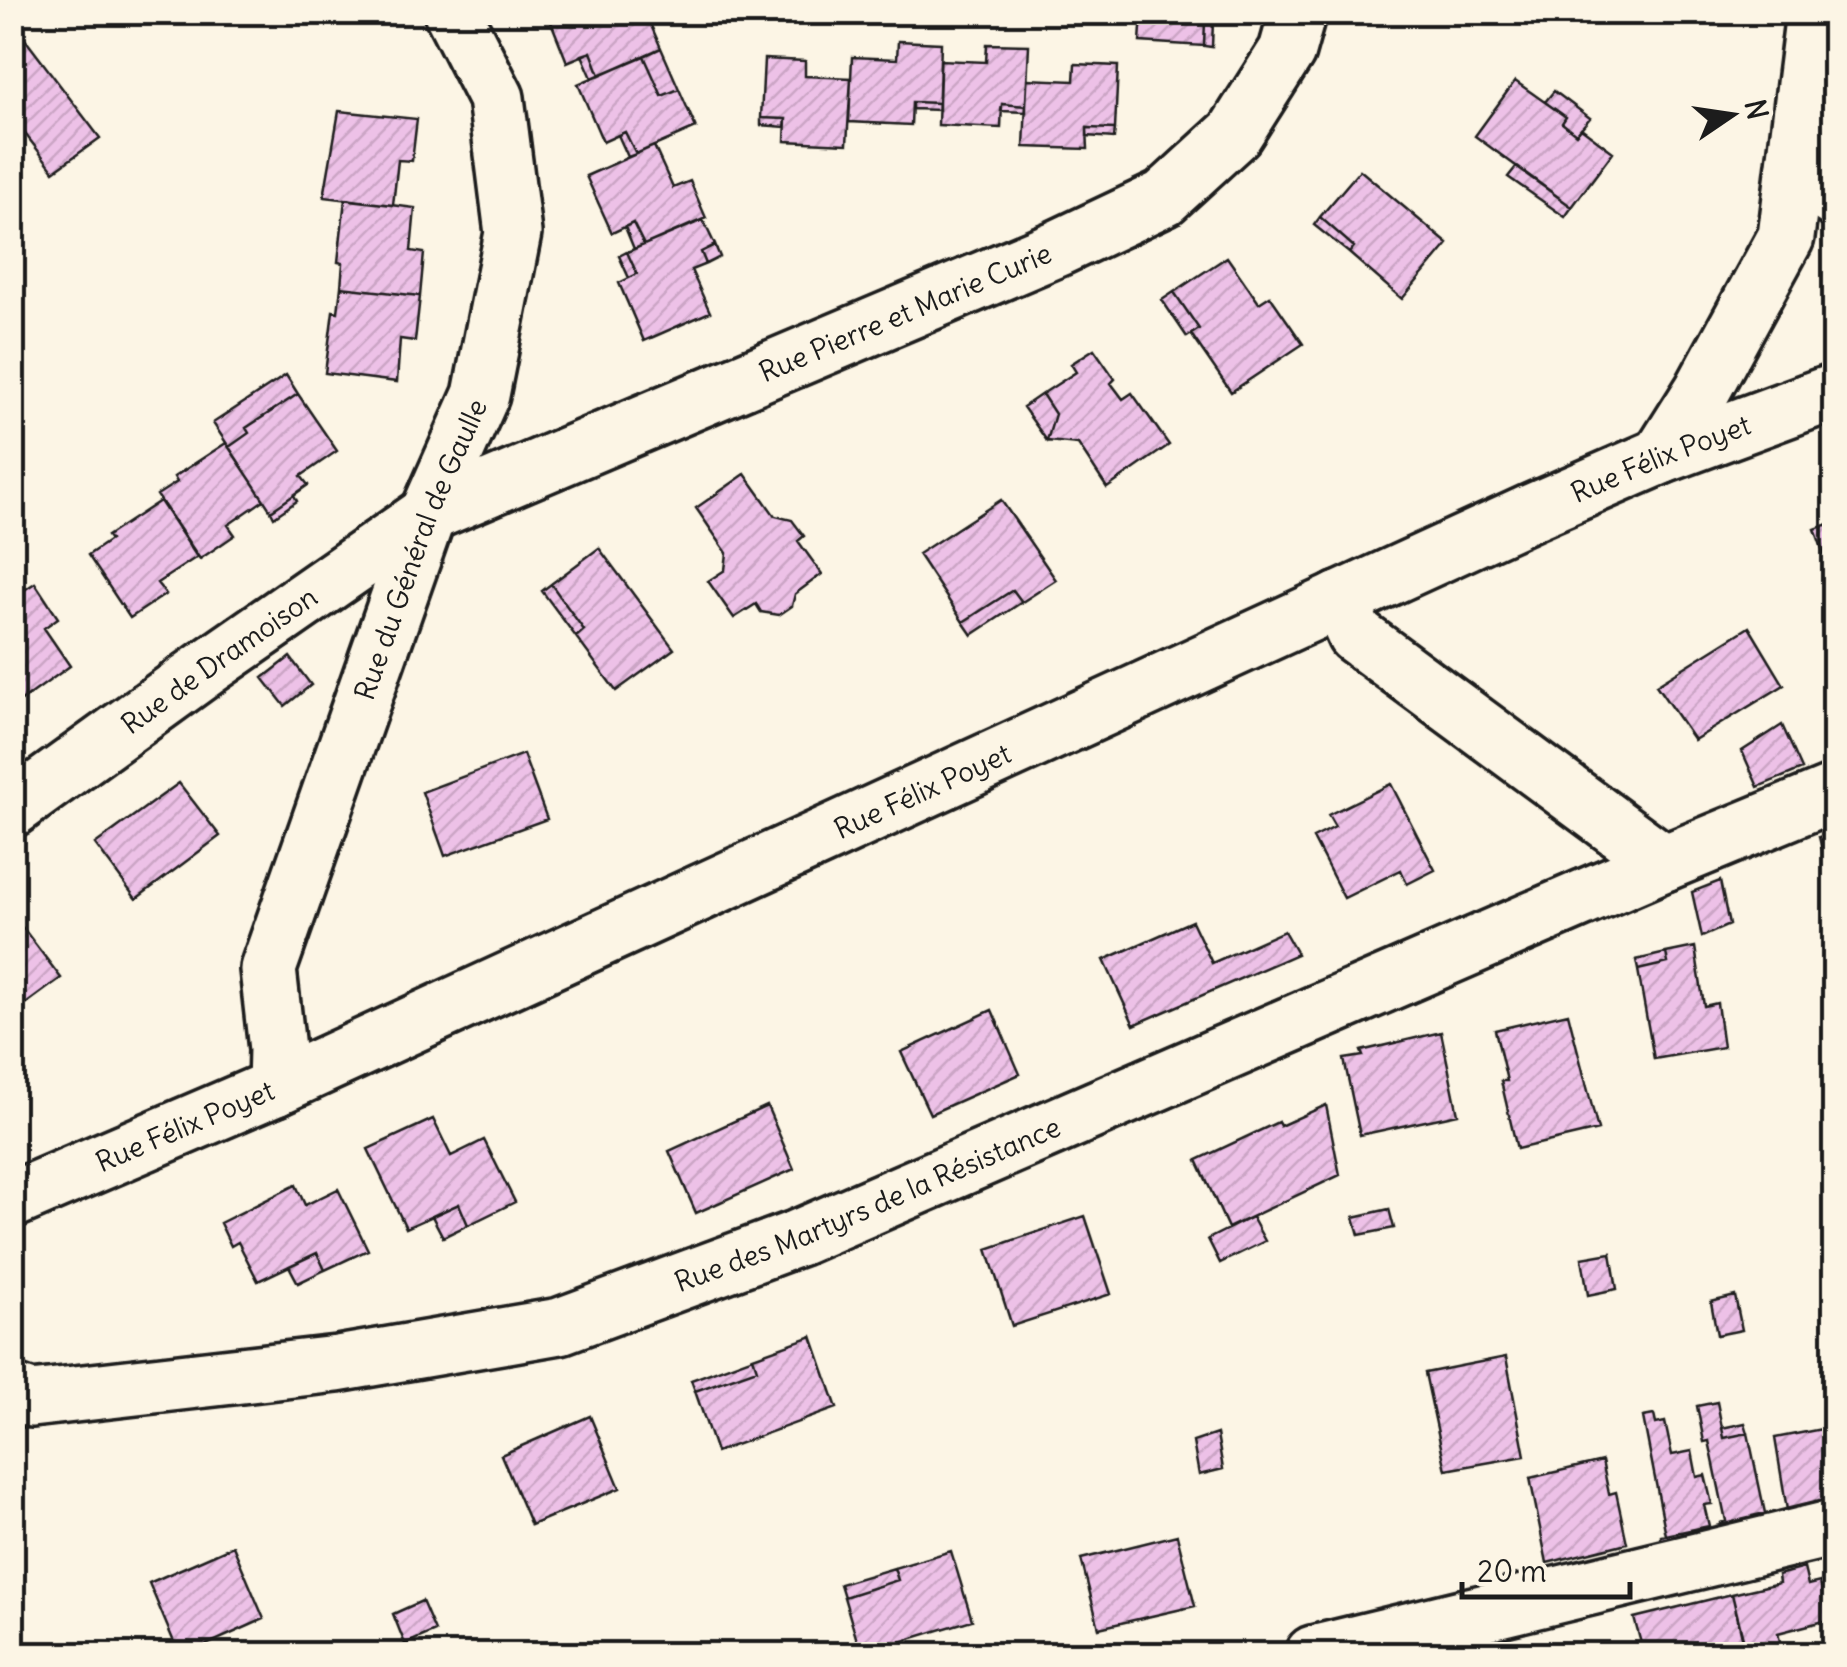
<svg xmlns="http://www.w3.org/2000/svg" width="1847" height="1667" font-family="Delius,sans-serif">
	<defs>
		<pattern id="building-hatch" width="6" height="6" patternUnits="userSpaceOnUse" patternTransform="scale(2.5)"><rect width="6" height="6" fill="#edc1e7"/><path d="M-1 1l2-2M0 6l6-6M5 7l2-2" fill="none" stroke="#cba5c6"/></pattern>
	</defs>
	<rect width="100%" height="100%" fill="#fcf5e5"/>
	<filter id="ink" filterUnits="userSpaceOnUse"><feTurbulence type="fractalNoise" baseFrequency=".01" numOctaves="2"/><feDisplacementMap in="SourceGraphic" scale="20" xChannelSelector="R" yChannelSelector="G"/><feConvolveMatrix kernelMatrix="1 2 1 2 8 2 1 2 1" color-interpolation-filters="sRGB"/></filter>
	<g filter="url(#ink)">
		<path fill="url(#building-hatch)" stroke="#1c1c1c" stroke-width="2.5" d="M547,12H625L627,17L645,12L661,48L600,75L591,52L567,62Z
			M1142,12H1226V21H1205L1204,46L1140,42Z
			M1205,21H1213L1212,47L1204,46Z
			M12,22L100,138L54,171L12,117Z
			M898,41L941,43L939,103L912,102L911,125L849,122L852,57L897,59Z
			M987,44L1029,45L1026,106L1002,104L1001,128L938,125L940,60L986,62Z
			M661,48L679,89L662,96L644,56Z
			M591,52L600,75L592,78L582,55Z
			M644,56L662,96L679,89L696,128L636,154L625,132L603,142L578,84Z
			M764,59L805,61V76L851,78L847,144L785,141L786,119L761,118Z
			M1075,64L1118,66L1115,129L1087,128L1088,149L1024,147L1027,79L1074,81Z
			M1515,81L1566,117L1562,123L1576,134L1581,128L1613,152L1572,207L1475,136Z
			M1554,91L1590,118L1576,134L1562,123L1566,117L1545,102Z
			M912,102L939,103V110L912,109Z
			M1002,104L1026,106V112L1001,111Z
			M339,111L417,119L412,161L398,160L393,205L324,197Z
			M761,118L786,119L785,127L761,125Z
			M1087,128L1115,129L1114,138L1087,136Z
			M625,132L636,154L628,157L618,135Z
			M654,146L673,188L690,181L706,218L644,245L633,223L612,233L586,176Z
			M1516,167L1572,207L1565,217L1508,177Z
			M1360,170L1448,244L1402,299L1349,253L1354,247L1320,217Z
			M345,199L415,208L411,251L424,253L420,296L341,287L343,263L338,262Z
			M1320,217L1354,247L1349,253L1314,225Z
			M703,220L715,245L701,252L706,264L691,270L710,312L644,341L619,283L637,274L627,252Z
			M633,223L644,245L634,249L625,227Z
			M715,245L720,257L706,264L701,252Z
			M627,252L637,274L629,278L619,256Z
			M1227,257L1259,303L1270,296L1303,344L1231,392L1191,334L1199,329L1174,292Z
			M341,287L420,296L415,341L400,339L397,382L325,373L333,311L338,312Z
			M1174,292L1199,329L1187,337L1162,300Z
			M1094,349L1115,379L1111,383L1123,399L1132,393L1169,445L1107,488L1078,444L1047,441L1055,414L1042,394L1076,372L1071,364Z
			M286,375L298,394L246,428L249,433L229,447L213,423Z
			M298,394L337,451L301,476L308,485L271,511L229,447L249,433L246,428Z
			M1042,394L1055,414L1047,441L1023,407Z
			M226,443L264,500L228,525L235,535L200,559L157,495L177,482L174,477Z
			M745,474L775,516L792,520L804,536L798,541L822,574L795,594L792,606L779,615L761,612L756,604L734,618L708,581L725,570L727,553L696,508Z
			M294,495L297,501L274,517L271,511Z
			M1001,500L1056,580L1022,602L1013,590L963,622L918,554Z
			M160,501L197,557L157,583L166,594L130,618L88,555L110,540L107,536Z
			M1834,522V582L1815,529Z
			M599,548L674,649L616,691L576,637L584,630L551,584Z
			M35,583L58,618L44,628L70,666L13,707L12,598Z
			M551,584L584,630L576,637L542,591Z
			M1013,590L1022,602L972,635L963,622Z
			M1749,627L1784,685L1694,740L1656,685Z
			M290,657L311,685L285,706L263,678Z
			M1782,725L1802,769L1758,787L1742,751Z
			M523,754L547,819L445,856L422,792Z
			M179,783L220,836L136,899L95,844Z
			M1391,784L1435,870L1407,884L1401,870L1344,898L1313,838L1335,827L1328,815Z
			M1834,833V898L1819,837Z
			M1720,881L1729,925L1702,937L1692,892Z
			M1192,921L1212,963L1284,931L1297,954L1134,1025L1104,960Z
			M23,928L61,978L12,1014V935Z
			M1695,947L1704,1006L1717,1003L1723,1047L1654,1059L1638,970L1668,963L1666,953Z
			M1666,953L1668,963L1638,970L1636,960Z
			M992,1010L1020,1074L930,1114L901,1052Z
			M1568,1013L1598,1130L1517,1149L1501,1081H1507L1495,1030Z
			M1441,1032L1458,1114L1360,1135L1344,1059L1363,1056L1361,1051Z
			M1326,1105L1340,1175L1228,1228L1197,1160L1278,1122L1280,1126Z
			M767,1106L794,1169L696,1213L669,1151Z
			M433,1119L451,1156L484,1140L515,1202L468,1225L459,1204L406,1228L368,1149Z
			M296,1185L305,1205L338,1189L368,1250L325,1270L317,1253L258,1281L238,1242L231,1246L220,1223Z
			M459,1204L468,1225L443,1237L432,1216Z
			M1389,1209L1394,1228L1359,1235L1354,1217Z
			M1085,1216L1111,1294L1012,1326L987,1249Z
			M1252,1217L1265,1241L1220,1263L1208,1239Z
			M317,1253L325,1270L298,1283L289,1266Z
			M1611,1253L1617,1289L1588,1295L1582,1258Z
			M1735,1296L1742,1330L1717,1335L1711,1302Z
			M812,1336L837,1408L716,1452L695,1391L757,1369L753,1357Z
			M753,1357L757,1369L695,1391L691,1380Z
			M1506,1357L1525,1456L1446,1470L1425,1373Z
			M1717,1402L1724,1438L1748,1433L1765,1513L1752,1516L1754,1525L1722,1533L1720,1523L1726,1521L1709,1441L1704,1442L1697,1406Z
			M1654,1415L1656,1424L1665,1422L1672,1455L1692,1451L1697,1477L1705,1475L1712,1504L1704,1505L1709,1526L1666,1535L1643,1417Z
			M590,1416L620,1488L531,1525L501,1455Z
			M1745,1423L1748,1433L1724,1438L1722,1428Z
			M1832,1427L1834,1501L1787,1510L1775,1438Z
			M1217,1434L1223,1469L1199,1475L1193,1442Z
			M1602,1461L1609,1494L1616,1492L1627,1543L1547,1563L1530,1478Z
			M1701,1528L1703,1541L1663,1550L1661,1536Z
			M1177,1535L1195,1606L1099,1628L1081,1559Z
			M233,1546L264,1619L186,1654H179L149,1583Z
			M951,1551L972,1620L861,1654L844,1597L898,1580L894,1568Z
			M894,1568L898,1580L844,1597L840,1584Z
			M1804,1568L1808,1585L1820,1582L1828,1620L1778,1633L1783,1654H1747L1732,1594L1779,1583L1778,1575Z
			M1732,1594L1743,1641L1688,1654H1644L1634,1618Z
			M422,1601L435,1631L405,1644L393,1614Z
			M1528,1643L1531,1654H1481Z"/>
		<g fill="none" stroke-linecap="round" stroke-linejoin="round">
			<defs>
				<g id="street">
					<path id="s1" d="M12,809L208,667L428,514L1058,248L1164,198L1235,133L1287,51L1298,12"/>
					<path d="M1664,863L1834,793"/>
					<path id="s2" d="M276,1087L277,1049L268,969L428,514L481,395L513,233L496,98L452,12"/>
					<path id="s3" d="M12,1392L31,1399L337,1364L560,1326L798,1238L1664,863L1355,635L1339,600"/>
					<path d="M1313,1654L1834,1528"/>
				</g>
				<g id="secondary">
					<path d="M1800,138L1834,199"/>
					<path d="M1661,456L1702,391L1786,237L1814,12"/>
					<path id="s4" d="M12,1200L276,1087L1532,512L1661,456L1834,392"/>
				</g>
			</defs>
			<use href="#street" stroke="#1c1c1c" stroke-width="62"/>
			<use href="#secondary" stroke="#1c1c1c" stroke-width="62"/>
			<use href="#street" stroke="#fcf5e5" stroke-width="55"/>
			<use href="#secondary" stroke="#fcf5e5" stroke-width="55"/>
		</g>
	</g>
	<g text-anchor="middle" dominant-baseline="central" stroke-width="9" stroke-linejoin="round" paint-order="stroke">
		<g font-size="28" fill="#1c1c1c" stroke="#fcf5e5">
			<text stroke="none"><textPath href="#s1" startOffset="1028">Rue Pierre et Marie Curie</textPath></text>
			<text stroke="none"><textPath href="#s4" startOffset="1808">Rue Félix Poyet</textPath></text>
			<text stroke="none"><textPath href="#s2" startOffset="565">Rue du Général de Gaulle</textPath></text>
			<text stroke="none"><textPath href="#s1" startOffset="255">Rue de Dramoison</textPath></text>
			<text stroke="none"><textPath href="#s4" startOffset="998">Rue Félix Poyet</textPath></text>
			<text stroke="none"><textPath href="#s4" startOffset="188">Rue Félix Poyet</textPath></text>
			<text stroke="none"><textPath href="#s3" startOffset="885">Rue des Martyrs de la Résistance</textPath></text>
		</g>
	</g>
	<rect width="1847" height="1667" fill="none" stroke="#fcf5e5" stroke-width="50"/>
	<rect x="25" y="25" width="1797" height="1617" fill="none" stroke="#1c1c1c" stroke-width="4" filter="url(#ink)"/>
	<g transform="translate(1732 115) rotate(77)" stroke="#fcf5e5" stroke-width="8" paint-order="stroke">
	<path d="M0-8L18 38L0 25L-18 38Z" fill="#1c1c1c"/>
	<text y="-15" font-size="28" font-weight="bold" text-anchor="middle" fill="#1c1c1c">N</text>
	</g>
	<path d="M1462 1582v15h168v-15" fill="none" stroke="#1c1c1c" stroke-width="5"/>
	<text x="1477" y="1582" font-size="30" fill="#1c1c1c" stroke="#fcf5e5" stroke-width="8" paint-order="stroke">20 m</text>
</svg>
